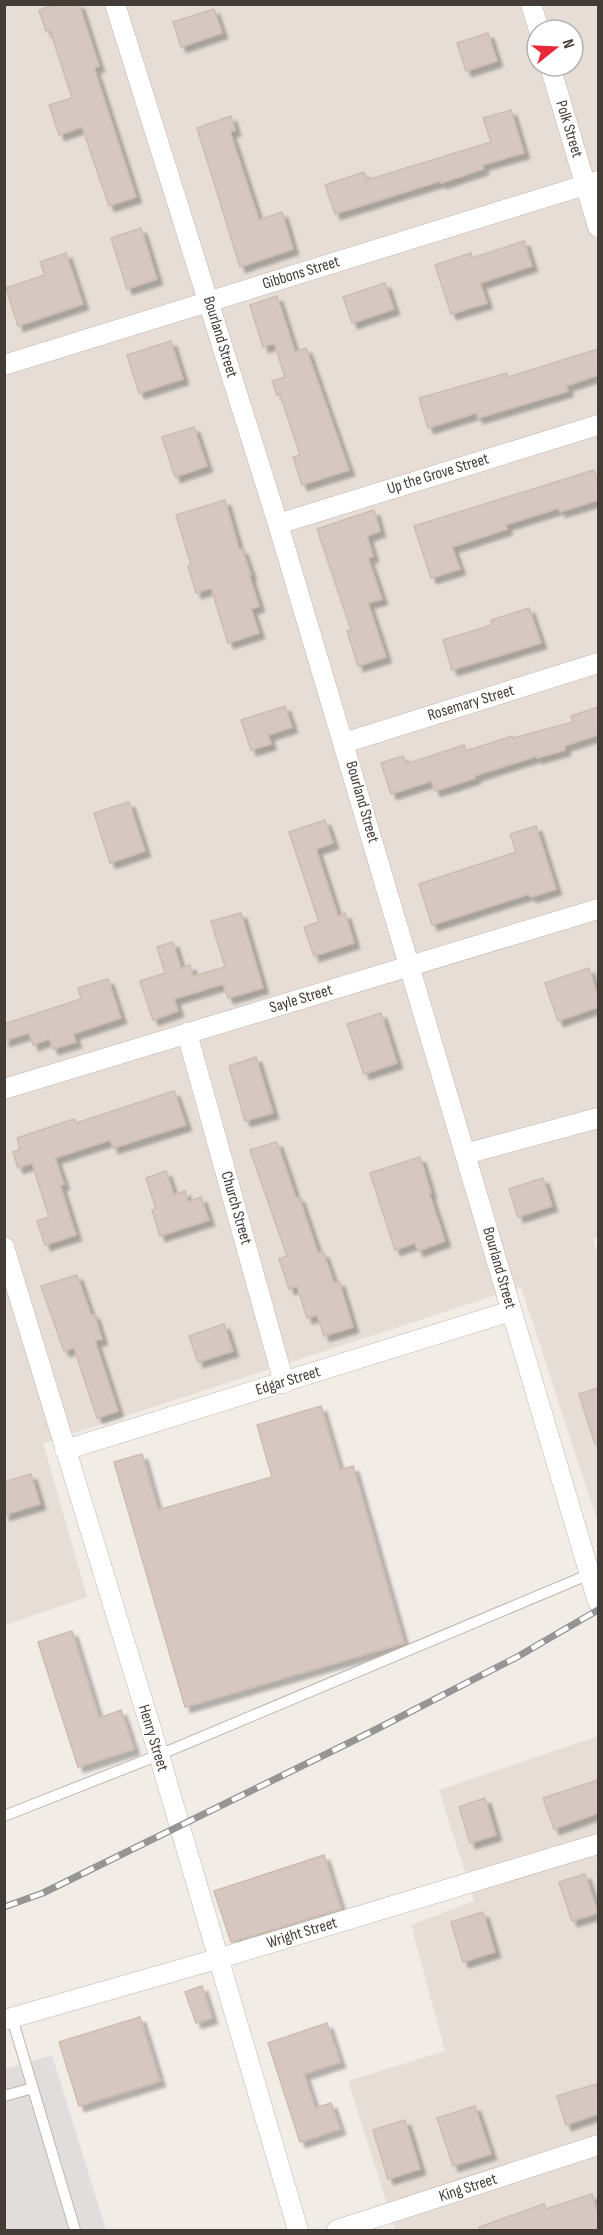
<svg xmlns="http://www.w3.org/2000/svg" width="603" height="2235" font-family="'Sofia Sans Condensed',sans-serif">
	<defs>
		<filter id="shadow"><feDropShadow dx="5.5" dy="5.5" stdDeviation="1.5" flood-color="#0004"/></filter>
	</defs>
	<rect width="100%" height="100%" fill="#f2ece7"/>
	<path fill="#e5ddd6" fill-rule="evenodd" d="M4,5H598V1237L593,1239L598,1256V1523L521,1287L43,1443L87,1597L5,1625ZM537,30H573V66H537Z
		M598,1736V2230H392L395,2229L348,2081L445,2051L411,1925L474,1901L439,1790Z"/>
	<path fill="#e0dddc" d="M52,2055L106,2230H5V2069Z"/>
	<path fill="#d6c8c0" stroke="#cdbcb1" stroke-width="1.5" filter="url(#shadow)" d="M57,4H79L99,66L94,68L136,197L109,206L82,127L59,135L49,105L72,98L50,30L46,31L39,10Z
		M214,9L222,33L181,47L173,22Z
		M488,33L497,61L466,71L457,43Z
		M511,110L524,153L482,165L483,169L441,183L440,181L335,214L325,185L364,172L367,180L491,142L483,118Z
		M231,116L235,130L230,132L259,220L282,212L293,249L240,267L197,128Z
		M141,228L157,279L127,289L111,238Z
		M524,241L532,266L480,283L487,303L451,314L435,265L471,253L472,258Z
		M66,253L83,304L18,326L6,288L45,275L40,262Z
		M385,283L394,309L352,323L343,297Z
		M277,296L295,352L306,348L349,470L302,485L293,457L300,455L280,394L277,395L272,381L285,377L274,343L263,347L250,305Z
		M171,341L183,379L139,393L127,355Z
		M598,349V375L566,386L568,391L478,418L476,413L428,428L419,398L507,373L508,377Z
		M194,427L207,466L175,477L162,437Z
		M594,470L598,484V500L560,512L559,508L505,525L507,529L452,547L460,569L431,578L414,526Z
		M225,500L239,549H242L251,575H249L259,606L251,609L259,633L228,643L211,588L196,593L188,566L191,565L176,515Z
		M374,510L380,531L367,536L373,556L368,558L382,599L368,603L386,657L358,666L347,631L351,630L317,529Z
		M529,608L541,643L452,670L443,640L492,625L491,620Z
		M285,706L292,727L268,735L271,744L251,750L241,720Z
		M598,707V735L564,746L565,750L537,758V756L474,776L475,778L435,791L431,781L391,794L381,763L403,756L406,764L464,745L466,751L512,736L513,738L573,722L571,716Z
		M129,802L145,851L110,863L94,813Z
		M325,820L333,843L316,849L338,916L345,913L354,943L314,956L304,927L319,922L289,832Z
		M536,826L556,889L531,897L529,894L432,925L419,884L516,852L510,834Z
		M241,913L263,988L228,998L223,984L174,999L178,1011L153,1020L140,981L165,973L157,947L173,942L181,968L190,965L193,976L225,967L211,921Z
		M589,968L598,997V1007L558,1021L545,983Z
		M108,979L121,1018L73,1034L76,1042L53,1049L49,1039L33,1045L29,1033L4,1041V1024L81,999L78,988Z
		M381,1013L397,1063L364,1074L347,1024Z
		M256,1057L273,1113L245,1121L229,1066Z
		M174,1091L186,1125L113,1148L110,1140L55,1158L64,1184L60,1185L76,1235L45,1245L37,1221L49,1217L32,1163L18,1168L13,1152L20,1149L17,1138L74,1119L76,1123Z
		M277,1142L296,1198L299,1197L318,1253L323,1252L334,1283L339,1281L353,1327L324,1336L317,1315L307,1318L297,1286L289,1289L279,1259L287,1256L250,1150Z
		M420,1157L431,1193H429L445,1241L418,1251L415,1243L395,1250L370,1173Z
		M166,1171L174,1195L185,1191L188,1202L201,1197L209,1220L160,1236L152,1210L156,1209L146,1178Z
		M543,1178L552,1206L518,1217L509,1189Z
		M77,1275L91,1315L94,1314L102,1339L95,1341L118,1411L97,1418L74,1348L64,1351L41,1286Z
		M224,1324L233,1351L198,1362L189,1336Z
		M598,1388V1443L595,1444L579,1394Z
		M321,1406L340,1470L353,1466L404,1643L185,1707L114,1462L142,1454L158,1510L272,1477L257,1425Z
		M31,1474L40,1504L4,1515V1482Z
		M72,1631L99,1718L121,1710L134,1749L78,1767L38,1642Z
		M598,1780V1813L554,1829L543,1798Z
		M485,1798L496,1835L470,1843L459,1807Z
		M324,1855L341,1909L231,1942L214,1891Z
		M585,1874L598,1913L572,1921L559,1882Z
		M483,1912L495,1952L463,1962L451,1922Z
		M202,1986L212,2018L196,2023L185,1992Z
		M140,2017L160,2081L79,2106L59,2042Z
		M327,2023L340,2062L304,2074L315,2108L331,2103L340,2129L300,2142L268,2043Z
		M596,2084L598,2092V2114L566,2125L557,2096Z
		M475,2106L491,2154L453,2166L437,2118Z
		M405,2120L420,2169L388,2179L373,2130Z
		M592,2194L598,2215V2230H480L479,2227L544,2204L546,2209Z"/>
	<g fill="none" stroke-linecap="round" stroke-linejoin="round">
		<defs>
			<path id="service" d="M4,1816L159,1755L590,1574
				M12,2018L75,2230
				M4,2096L33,2088"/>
			<path id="minor" d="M115,4L278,524L598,1602
				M531,4L539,30
				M550,66L598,227
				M4,365L598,181
				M278,524L598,425
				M344,743L598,663
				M187,1033L284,1383
				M4,1089L598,909
				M465,1154L598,1118
				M4,1247L159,1755L298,2230
				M65,1450L511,1311
				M4,2020L217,1959L598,1844
				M337,2230L598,2145"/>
		</defs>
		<use href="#service" stroke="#c0b5ad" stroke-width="12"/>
		<use href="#minor" stroke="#c0b5ad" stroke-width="21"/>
		<use href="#service" stroke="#fff" stroke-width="10"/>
		<use href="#minor" stroke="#fff" stroke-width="20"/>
		<defs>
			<path id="rail" d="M4,1907L43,1893L369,1733L517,1657L598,1610"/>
		</defs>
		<use href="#rail" stroke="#959595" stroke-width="7"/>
		<use href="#rail" stroke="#fff" stroke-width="4.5" stroke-dasharray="14" stroke-linecap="butt"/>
	</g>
	<g text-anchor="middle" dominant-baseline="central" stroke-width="4.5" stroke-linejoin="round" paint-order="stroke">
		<g font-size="16" fill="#443c37" stroke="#fff">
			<text transform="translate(569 129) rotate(73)">Polk Street</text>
			<text transform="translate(301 273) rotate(-17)">Gibbons Street</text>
			<text transform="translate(220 337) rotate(73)">Bourland Street</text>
			<text transform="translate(438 474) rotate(-17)">Up the Grove Street</text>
			<text transform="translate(471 703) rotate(-17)">Rosemary Street</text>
			<text transform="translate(362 802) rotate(74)">Bourland Street</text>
			<text transform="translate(301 999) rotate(-17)">Sayle Street</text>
			<text transform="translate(236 1208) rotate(74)">Church Street</text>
			<text transform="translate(499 1268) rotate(74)">Bourland Street</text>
			<text transform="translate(288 1381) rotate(-17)">Edgar Street</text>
			<text transform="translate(153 1738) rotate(73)">Henry Street</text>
			<text transform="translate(302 1933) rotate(-17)">Wright Street</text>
			<text transform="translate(468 2188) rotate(-18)">King Street</text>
		</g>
	</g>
	<rect width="603" height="2235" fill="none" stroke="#443c37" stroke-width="12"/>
	<g transform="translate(555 48) rotate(72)"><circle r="28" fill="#ffffff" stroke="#b4b1af" stroke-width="1.5"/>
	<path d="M0-4.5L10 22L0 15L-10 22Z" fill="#e72938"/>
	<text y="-9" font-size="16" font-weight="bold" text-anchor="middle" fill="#443c37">N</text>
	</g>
</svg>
